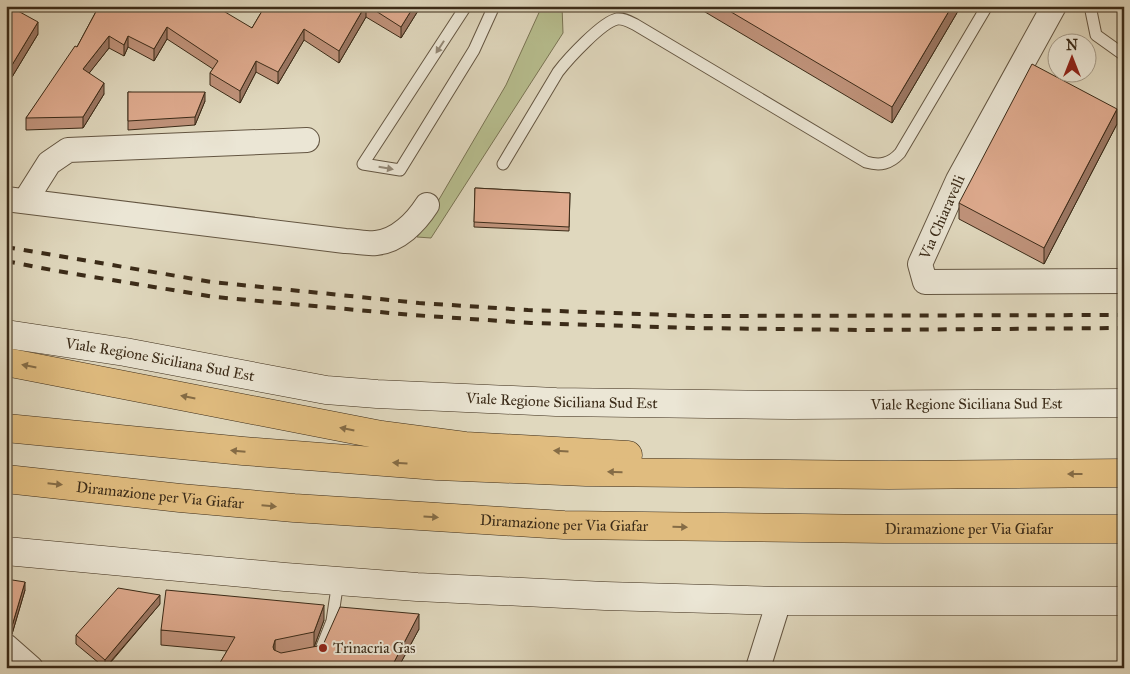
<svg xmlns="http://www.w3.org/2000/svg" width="1130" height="674" font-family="'IM FELL Great Primer',serif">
	<rect width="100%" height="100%" fill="#e0d8be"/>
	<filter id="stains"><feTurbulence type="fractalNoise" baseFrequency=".004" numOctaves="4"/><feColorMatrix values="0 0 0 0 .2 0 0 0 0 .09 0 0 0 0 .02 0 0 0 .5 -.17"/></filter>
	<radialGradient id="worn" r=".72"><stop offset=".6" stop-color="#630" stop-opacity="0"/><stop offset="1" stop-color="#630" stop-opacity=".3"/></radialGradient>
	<path fill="#b7be8f" stroke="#797454" d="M542,6H562L563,33L431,238L417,237L506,85Z"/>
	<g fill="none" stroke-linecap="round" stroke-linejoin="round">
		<defs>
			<path id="lane" d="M466,6L363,164L400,170L474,50L494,6
				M1090,6L1096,35L1124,55
				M503,164L558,72C568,59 602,22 617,19C624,18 630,22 636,25L866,162C880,166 890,164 900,153L987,6
				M314,655L319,654L332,621L338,581"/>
			<path id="street" d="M1054,6L958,180L920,264L925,282L1124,281
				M6,199L345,241C355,241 366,244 376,243C398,241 416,222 427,205
				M25,201L49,163L68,150L307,140
				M6,646L31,668
				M758,668L779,601"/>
			<g id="secondary">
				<path id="s1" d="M6,334L125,352L326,390L377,394L556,402L791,405L1124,403"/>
				<path d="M6,551L285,577L417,587L605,596L779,601H1124"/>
			</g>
			<g id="highway">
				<path d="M6,362L381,435L465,446L628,455"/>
				<path d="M6,428L243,451L437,466L586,472L889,475L1124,473"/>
				<path id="s2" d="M6,479L180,498L294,508L564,525L884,529H1124"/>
			</g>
		</defs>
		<use href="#lane" stroke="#645642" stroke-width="13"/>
		<use href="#street" stroke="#645642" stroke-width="26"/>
		<use href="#secondary" stroke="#3b2b18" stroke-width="29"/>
		<use href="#highway" stroke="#3b2b18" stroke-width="29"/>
		<use href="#lane" stroke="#ebe6d5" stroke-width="11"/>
		<use href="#street" stroke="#ebe6d5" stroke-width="24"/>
		<use href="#secondary" stroke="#ebe6d5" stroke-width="28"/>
		<use href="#highway" stroke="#e0bc7f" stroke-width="28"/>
		<path stroke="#3b2b18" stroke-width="4" stroke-dasharray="9 9" stroke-linecap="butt" d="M6,247L212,282L419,303L528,310L698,316L1124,315
			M6,261L57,271L215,297L412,315L531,323L693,328L863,330L1124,328"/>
	</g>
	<path fill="#c0937b" stroke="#3b2b18" d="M6,6L38,34L12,77L9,74L6,79Z
		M99,6L252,28L265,6H421L401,38L366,17L339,63L304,40L278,84L256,72L240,103L210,85V73L213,69L167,39L154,61L128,47L124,56L109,48L89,73L104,94L83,128L26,130V118L77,47Z
		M695,6H961L892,123Z
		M128,92L205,101L195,125L128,130Z
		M1117,124L1044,264L959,219V203Z
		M475,188L570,193L569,231L474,227Z
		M6,579L25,590L12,634L6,633Z
		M160,604L106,668H105L76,644V635Z
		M324,620L314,647L419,629L398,668H217L227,651L161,645V630Z"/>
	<path fill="#9c7864" stroke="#3b2b18" d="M365,6H366V17L339,63V51Z
		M414,6H421L401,38V27Z
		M952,6H961L892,123V107Z
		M38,22V34L12,77V65Z
		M167,27V39L154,61V49Z
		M304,29V40L278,84V72Z
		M109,36V48L83,81V69Z
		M128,36V47L124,56V45Z
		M256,61V72L240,103V91Z
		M9,62V74L6,79V66Z
		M104,83V94L83,128V117Z
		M205,92V101L195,125V117Z
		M1117,109V124L1044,264V248Z
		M25,582V590L12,634V626Z
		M160,595V604L105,668V660Z
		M324,605V620L314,647V632Z
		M419,614V629L398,668H391Z
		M275,640V654L273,647Z"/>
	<path fill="#dfab8f" stroke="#3b2b18" d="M6,6H9L38,22L12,65L9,62L6,66Z
		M99,6H215L252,28L265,6H365L339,51L304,29L278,72L256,61L240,91L210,73L218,61L167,27L154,49L128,36L124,45L109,36L83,69L104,83L83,117L26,118L75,46L77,47Z
		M368,6H414L401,27Z
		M721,6H952L892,107Z
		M1032,64L1117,109L1044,248L959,203Z
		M128,92H205L195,117L128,121Z
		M475,188L570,193L569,227L474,222Z
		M6,579L25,582L12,626L6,624Z
		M118,588L160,595L105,660L76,635Z
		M166,590L324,605L314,632L275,640L273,647L274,650L281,653L323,645L340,607L419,614L391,668H217L235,637L161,630Z"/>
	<defs><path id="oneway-solid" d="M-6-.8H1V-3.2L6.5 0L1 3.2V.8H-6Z" transform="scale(1.25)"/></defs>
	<g fill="#938876">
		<use href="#oneway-solid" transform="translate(440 47) rotate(123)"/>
		<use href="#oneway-solid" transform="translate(386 168) rotate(10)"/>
	</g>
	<g fill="#856c46">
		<use href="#oneway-solid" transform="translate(29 366) rotate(-169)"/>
		<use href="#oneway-solid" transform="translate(188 397) rotate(-169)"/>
		<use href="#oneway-solid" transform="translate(347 429) rotate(-169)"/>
		<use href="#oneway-solid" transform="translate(238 451) rotate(-175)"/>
		<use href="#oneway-solid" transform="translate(561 451) rotate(-177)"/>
		<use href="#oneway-solid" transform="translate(400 463) rotate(-176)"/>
		<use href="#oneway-solid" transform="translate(615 472) rotate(-179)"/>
		<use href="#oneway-solid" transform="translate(1075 474) rotate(180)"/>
		<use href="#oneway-solid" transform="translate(55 484) rotate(6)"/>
		<use href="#oneway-solid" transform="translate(269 506) rotate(5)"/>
		<use href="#oneway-solid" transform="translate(431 517) rotate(3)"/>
		<use href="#oneway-solid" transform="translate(680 527) rotate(1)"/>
	</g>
	<circle fill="#8f2418" stroke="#ebe6d5" stroke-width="2" cx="323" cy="648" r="5"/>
	<g text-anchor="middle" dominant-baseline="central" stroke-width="4" stroke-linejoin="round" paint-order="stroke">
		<g font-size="15" fill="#3b2b18" stroke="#ebe6d5">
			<text transform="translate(942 217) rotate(-66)">Via Chiaravelli</text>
			<text stroke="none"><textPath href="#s1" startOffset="156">Viale Regione Siciliana Sud Est</textPath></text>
			<text stroke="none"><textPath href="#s1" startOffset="561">Viale Regione Siciliana Sud Est</textPath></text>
			<text stroke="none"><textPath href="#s1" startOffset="966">Viale Regione Siciliana Sud Est</textPath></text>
			<text stroke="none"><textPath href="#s2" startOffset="155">Diramazione per Via Giafar</textPath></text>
			<text stroke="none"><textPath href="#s2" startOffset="560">Diramazione per Via Giafar</textPath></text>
			<text stroke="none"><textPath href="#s2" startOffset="965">Diramazione per Via Giafar</textPath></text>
		</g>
		<g font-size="15" fill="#3b2b18" stroke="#ebe6d5" text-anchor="start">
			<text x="333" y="648">Trinacria Gas</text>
		</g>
	</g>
	<rect width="1130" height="674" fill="none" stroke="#e0d8be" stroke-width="25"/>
	<rect x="8" y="8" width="1115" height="659" fill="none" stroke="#3b2b18" stroke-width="2.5"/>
	<rect x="12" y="12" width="1105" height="649" fill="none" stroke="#3b2b18"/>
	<g transform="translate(1072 58)"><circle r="24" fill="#ebe6d5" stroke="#a59b89"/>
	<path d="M0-4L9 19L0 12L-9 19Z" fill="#8f2418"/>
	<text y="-8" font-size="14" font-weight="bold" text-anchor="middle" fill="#3b2b18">N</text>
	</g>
	<rect width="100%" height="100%" filter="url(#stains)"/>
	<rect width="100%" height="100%" fill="url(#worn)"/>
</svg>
